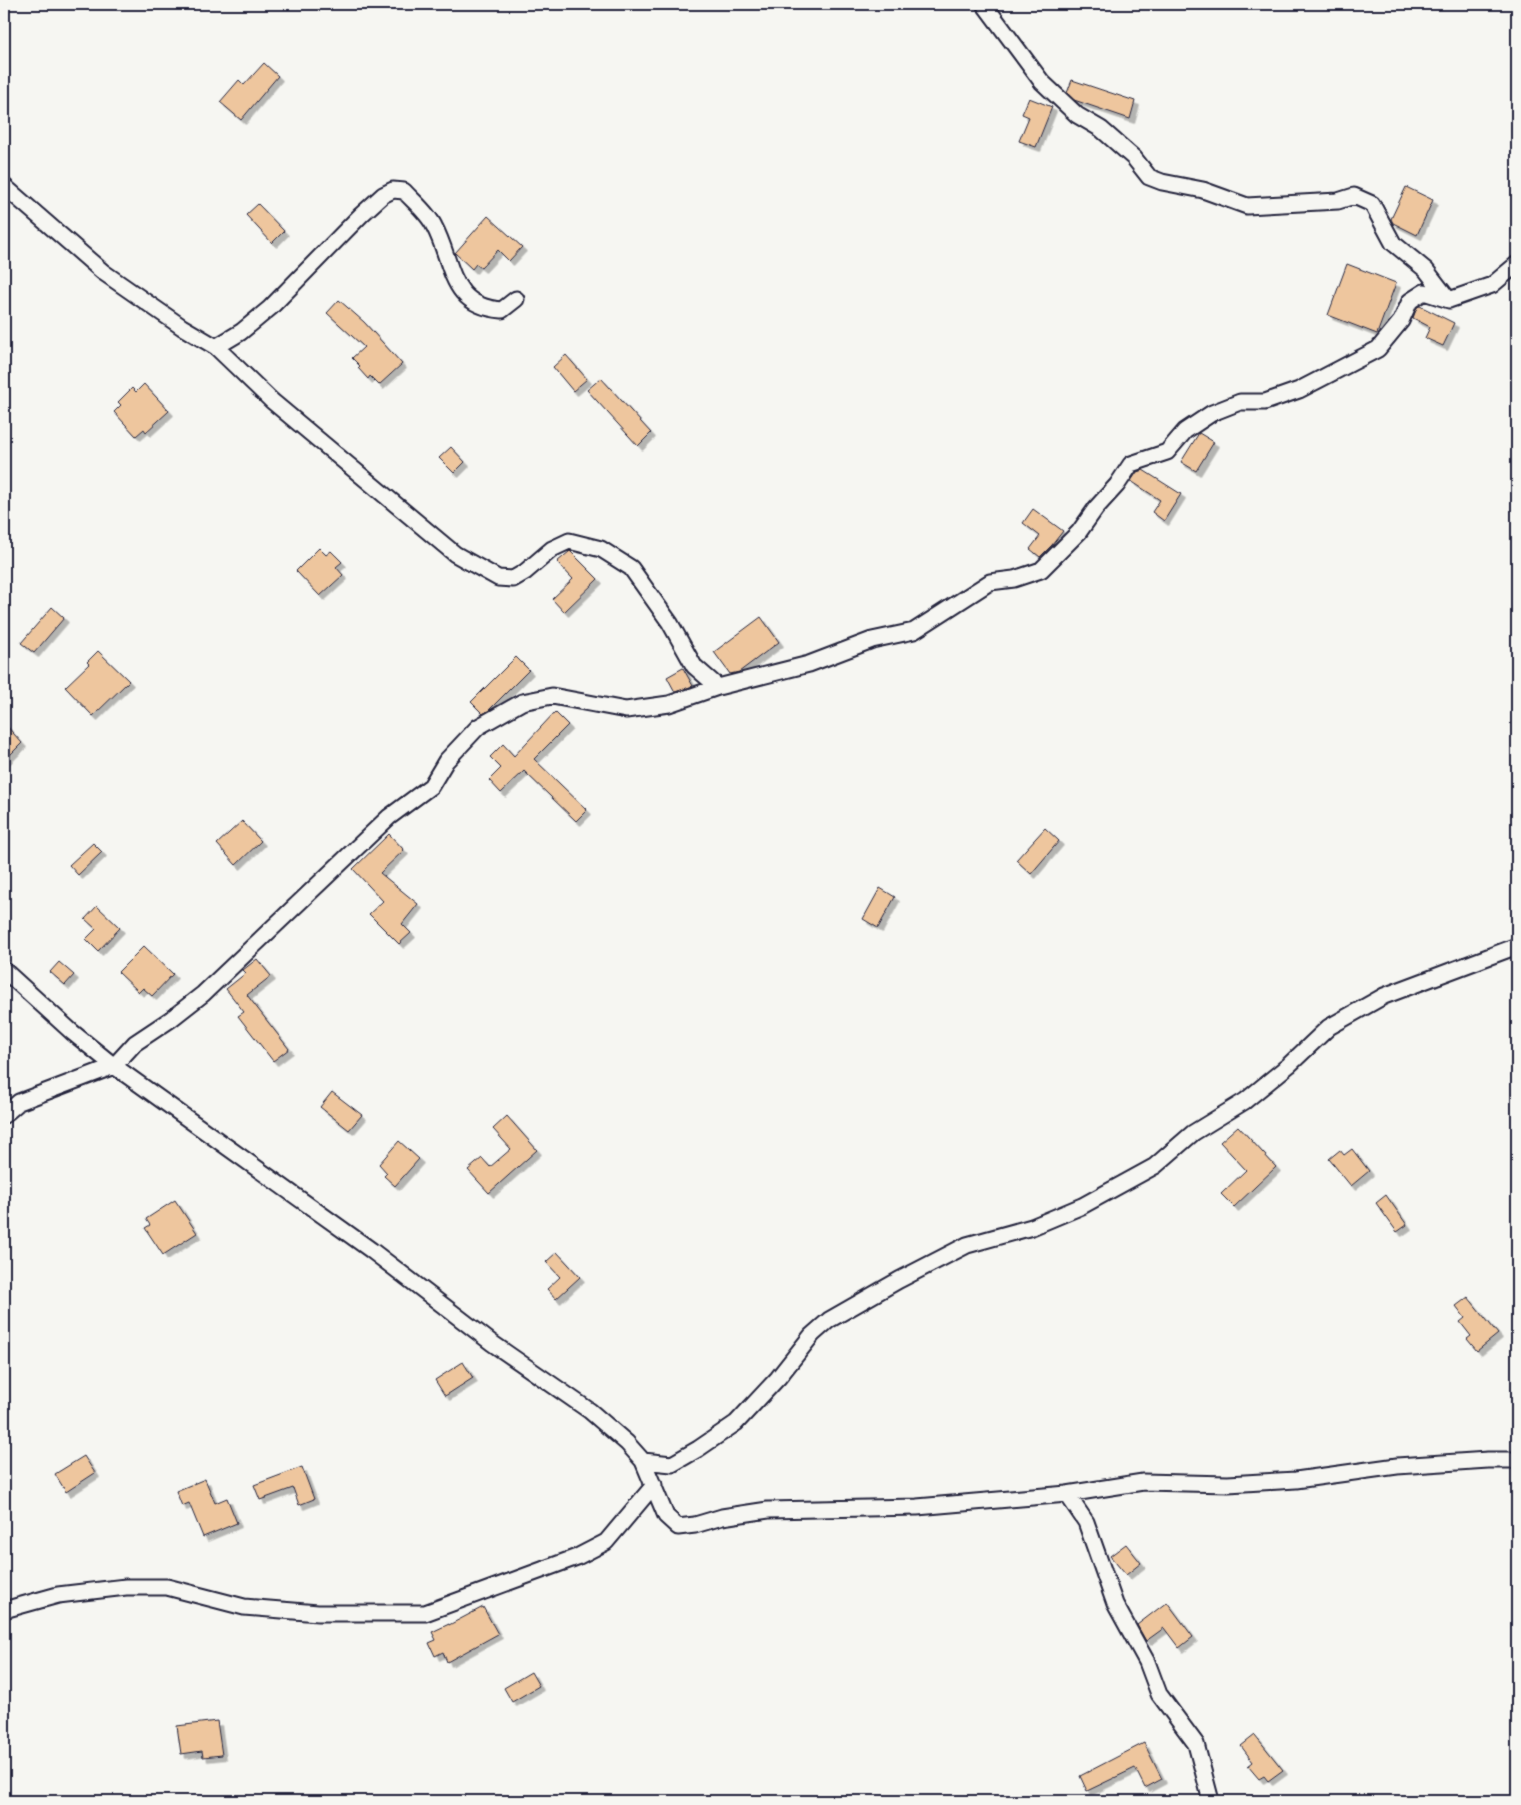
<svg xmlns="http://www.w3.org/2000/svg" width="1521" height="1805" font-family="Itim,sans-serif">
	<defs>
		<filter id="shadow"><feDropShadow dx="4.5" dy="4.5" stdDeviation="0" flood-color="#0004"/></filter>
	</defs>
	<rect width="100%" height="100%" fill="#f6f6f2"/>
	<filter id="ink" filterUnits="userSpaceOnUse"><feTurbulence type="fractalNoise" baseFrequency=".02" numOctaves="2"/><feDisplacementMap in="SourceGraphic" scale="10" xChannelSelector="R" yChannelSelector="G"/><feConvolveMatrix kernelMatrix="1 2 1 2 8 2 1 2 1" color-interpolation-filters="sRGB"/></filter>
	<g filter="url(#ink)">
		<path fill="#eec69e" stroke="#22223b" filter="url(#shadow)" d="M264,63L278,76L241,120L220,102L239,80L244,85Z
			M1072,80L1135,101L1130,119L1074,100L1067,93Z
			M1029,98L1052,107L1036,147L1019,141L1029,117L1022,114Z
			M1406,187L1433,200L1417,235L1393,223L1391,219Z
			M258,204L284,231L272,243L246,215Z
			M488,216L522,247L509,261L498,250L481,268L476,264L472,269L455,253Z
			M1347,264L1396,283L1377,334L1328,315Z
			M339,300L364,322L402,364L379,385L370,376L368,379L358,368L360,366L352,358L364,347L327,313Z
			M1420,306L1454,323L1443,346L1425,338L1430,327L1413,318L1417,307Z
			M566,355L587,379L573,391L553,367Z
			M601,378L651,433L638,446L587,390Z
			M144,384L169,411L146,432L144,429L136,436L114,412L121,405L118,402L132,388L136,392Z
			M1199,433L1214,442L1196,471L1181,462Z
			M451,447L465,462L454,473L439,458Z
			M1143,470L1181,494L1164,521L1152,512L1160,500L1131,481L1137,472Z
			M1033,509L1063,531L1052,545L1040,557L1030,549L1040,536L1023,523Z
			M319,548L326,555L331,551L342,562L336,567L343,575L320,596L296,571Z
			M570,551L598,579L564,612L552,599L573,579L557,562Z
			M52,607L64,618L34,653L21,643Z
			M761,617L779,642L739,672L730,674L714,652Z
			M98,651L129,681L93,716L65,687L89,664L87,662Z
			M516,657L529,670L488,711L483,714L471,702Z
			M683,668L693,686L675,692L667,677Z
			M555,712L568,725L534,759L587,810L576,821L524,771L501,793L489,780L501,768L490,757L503,744L514,756Z
			M4,723L22,743L4,761Z
			M242,821L261,841L236,865L217,844Z
			M1045,828L1059,841L1031,874L1016,860Z
			M389,834L404,850L380,873L418,904L402,924L411,933L399,944L369,914L383,901L353,869Z
			M93,843L102,852L78,875L69,865Z
			M880,888L895,897L878,928L863,919Z
			M97,906L120,928L98,951L86,939L96,929L85,919Z
			M144,946L173,974L152,996L143,988L139,992L118,972Z
			M257,959L271,976L247,995L289,1049L273,1061L238,1016L244,1012L226,989L246,973L243,970Z
			M59,962L74,975L65,985L50,972Z
			M332,1092L362,1115L349,1130L320,1107Z
			M507,1116L537,1150L489,1193L468,1170L482,1158L490,1167L511,1149L493,1129Z
			M1238,1126L1276,1167L1234,1207L1221,1194L1246,1170L1220,1142Z
			M399,1141L419,1159L395,1186L384,1176L387,1173L379,1164Z
			M1352,1149L1369,1171L1351,1186L1329,1159L1340,1150L1344,1155Z
			M1386,1195L1407,1225L1397,1232L1376,1203Z
			M175,1200L197,1233L163,1255L145,1228L150,1225L146,1219Z
			M557,1252L580,1277L556,1299L547,1289L560,1277L546,1262Z
			M1468,1297L1498,1334L1477,1351L1467,1339L1471,1336L1460,1322L1465,1318L1456,1306Z
			M463,1362L473,1378L445,1396L435,1380Z
			M84,1456L95,1473L66,1492L55,1474Z
			M302,1467L314,1499L299,1505L293,1488L260,1500L254,1485Z
			M205,1479L215,1503L227,1498L237,1523L203,1537L189,1503L182,1506L176,1491Z
			M1126,1544L1141,1563L1126,1575L1110,1556Z
			M1167,1602L1193,1637L1179,1648L1164,1628L1146,1641L1137,1625Z
			M483,1607L498,1634L447,1662L443,1652L435,1656L429,1643L436,1640L432,1632L449,1624V1625Z
			M531,1672L539,1686L512,1702L504,1688Z
			M217,1721L222,1755L203,1757L202,1751L181,1754L177,1726Z
			M1255,1735L1283,1770L1268,1781L1264,1776L1259,1779L1248,1766L1253,1762L1241,1746Z
			M1144,1743L1162,1779L1145,1788L1135,1768L1087,1791L1080,1776Z"/>
		<g fill="none" stroke-linecap="round" stroke-linejoin="round">
			<defs>
				<path id="minor" d="M984,4L1042,82L1077,115L1101,129L1134,158L1149,177L1162,182L1203,190L1247,206L1338,201L1354,196L1372,204L1393,243L1426,270L1449,300
					M4,186L103,272L182,327L216,347L272,401L455,554L498,578L513,579L525,572L552,549L569,541L601,549L631,568L670,623L694,666L718,687
					M216,347L241,332L270,308L361,215L383,195L393,190L404,191C413,201 428,213 434,226C454,263 448,306 502,310L516,299
					M4,970L72,1032L114,1066L371,1250L492,1343L590,1411L627,1443L643,1461L666,1516L678,1527L695,1525L722,1517L768,1510L917,1507L1067,1494L1143,1482L1228,1484L1296,1480L1397,1466L1488,1460H1517
					M4,1115L19,1102L114,1066L135,1043L171,1019L203,994L389,817L431,786L446,761L478,727L522,702L552,696L626,710L669,704L718,687L809,664L872,640L914,631L990,582L1014,579L1041,570L1079,532L1096,508L1117,485L1131,464L1167,452L1185,431L1212,413L1240,402H1265L1299,390L1378,349L1401,321L1410,301L1424,292L1449,300L1492,285L1517,264
					M643,1461L672,1464L698,1449L736,1423L778,1378L812,1335L829,1320L899,1280L967,1245L1032,1227L1082,1206L1155,1166L1193,1133L1245,1101L1289,1065L1329,1027L1384,996L1517,946
					M1067,1494L1086,1522L1115,1604L1147,1662L1159,1694L1196,1744L1211,1801
					M4,1610L58,1595L126,1587H167L244,1607L318,1613H425L577,1557L606,1542L654,1485"/>
			</defs>
			<use href="#minor" stroke="#22223b" stroke-width="19"/>
			<use href="#minor" stroke="#f6f6f2" stroke-width="15"/>
		</g>
	</g>
	<rect width="1521" height="1805" fill="none" stroke="#f6f6f2" stroke-width="20"/>
	<rect x="10" y="10" width="1501" height="1785" fill="none" stroke="#22223b" stroke-width="2" filter="url(#ink)"/>
</svg>
